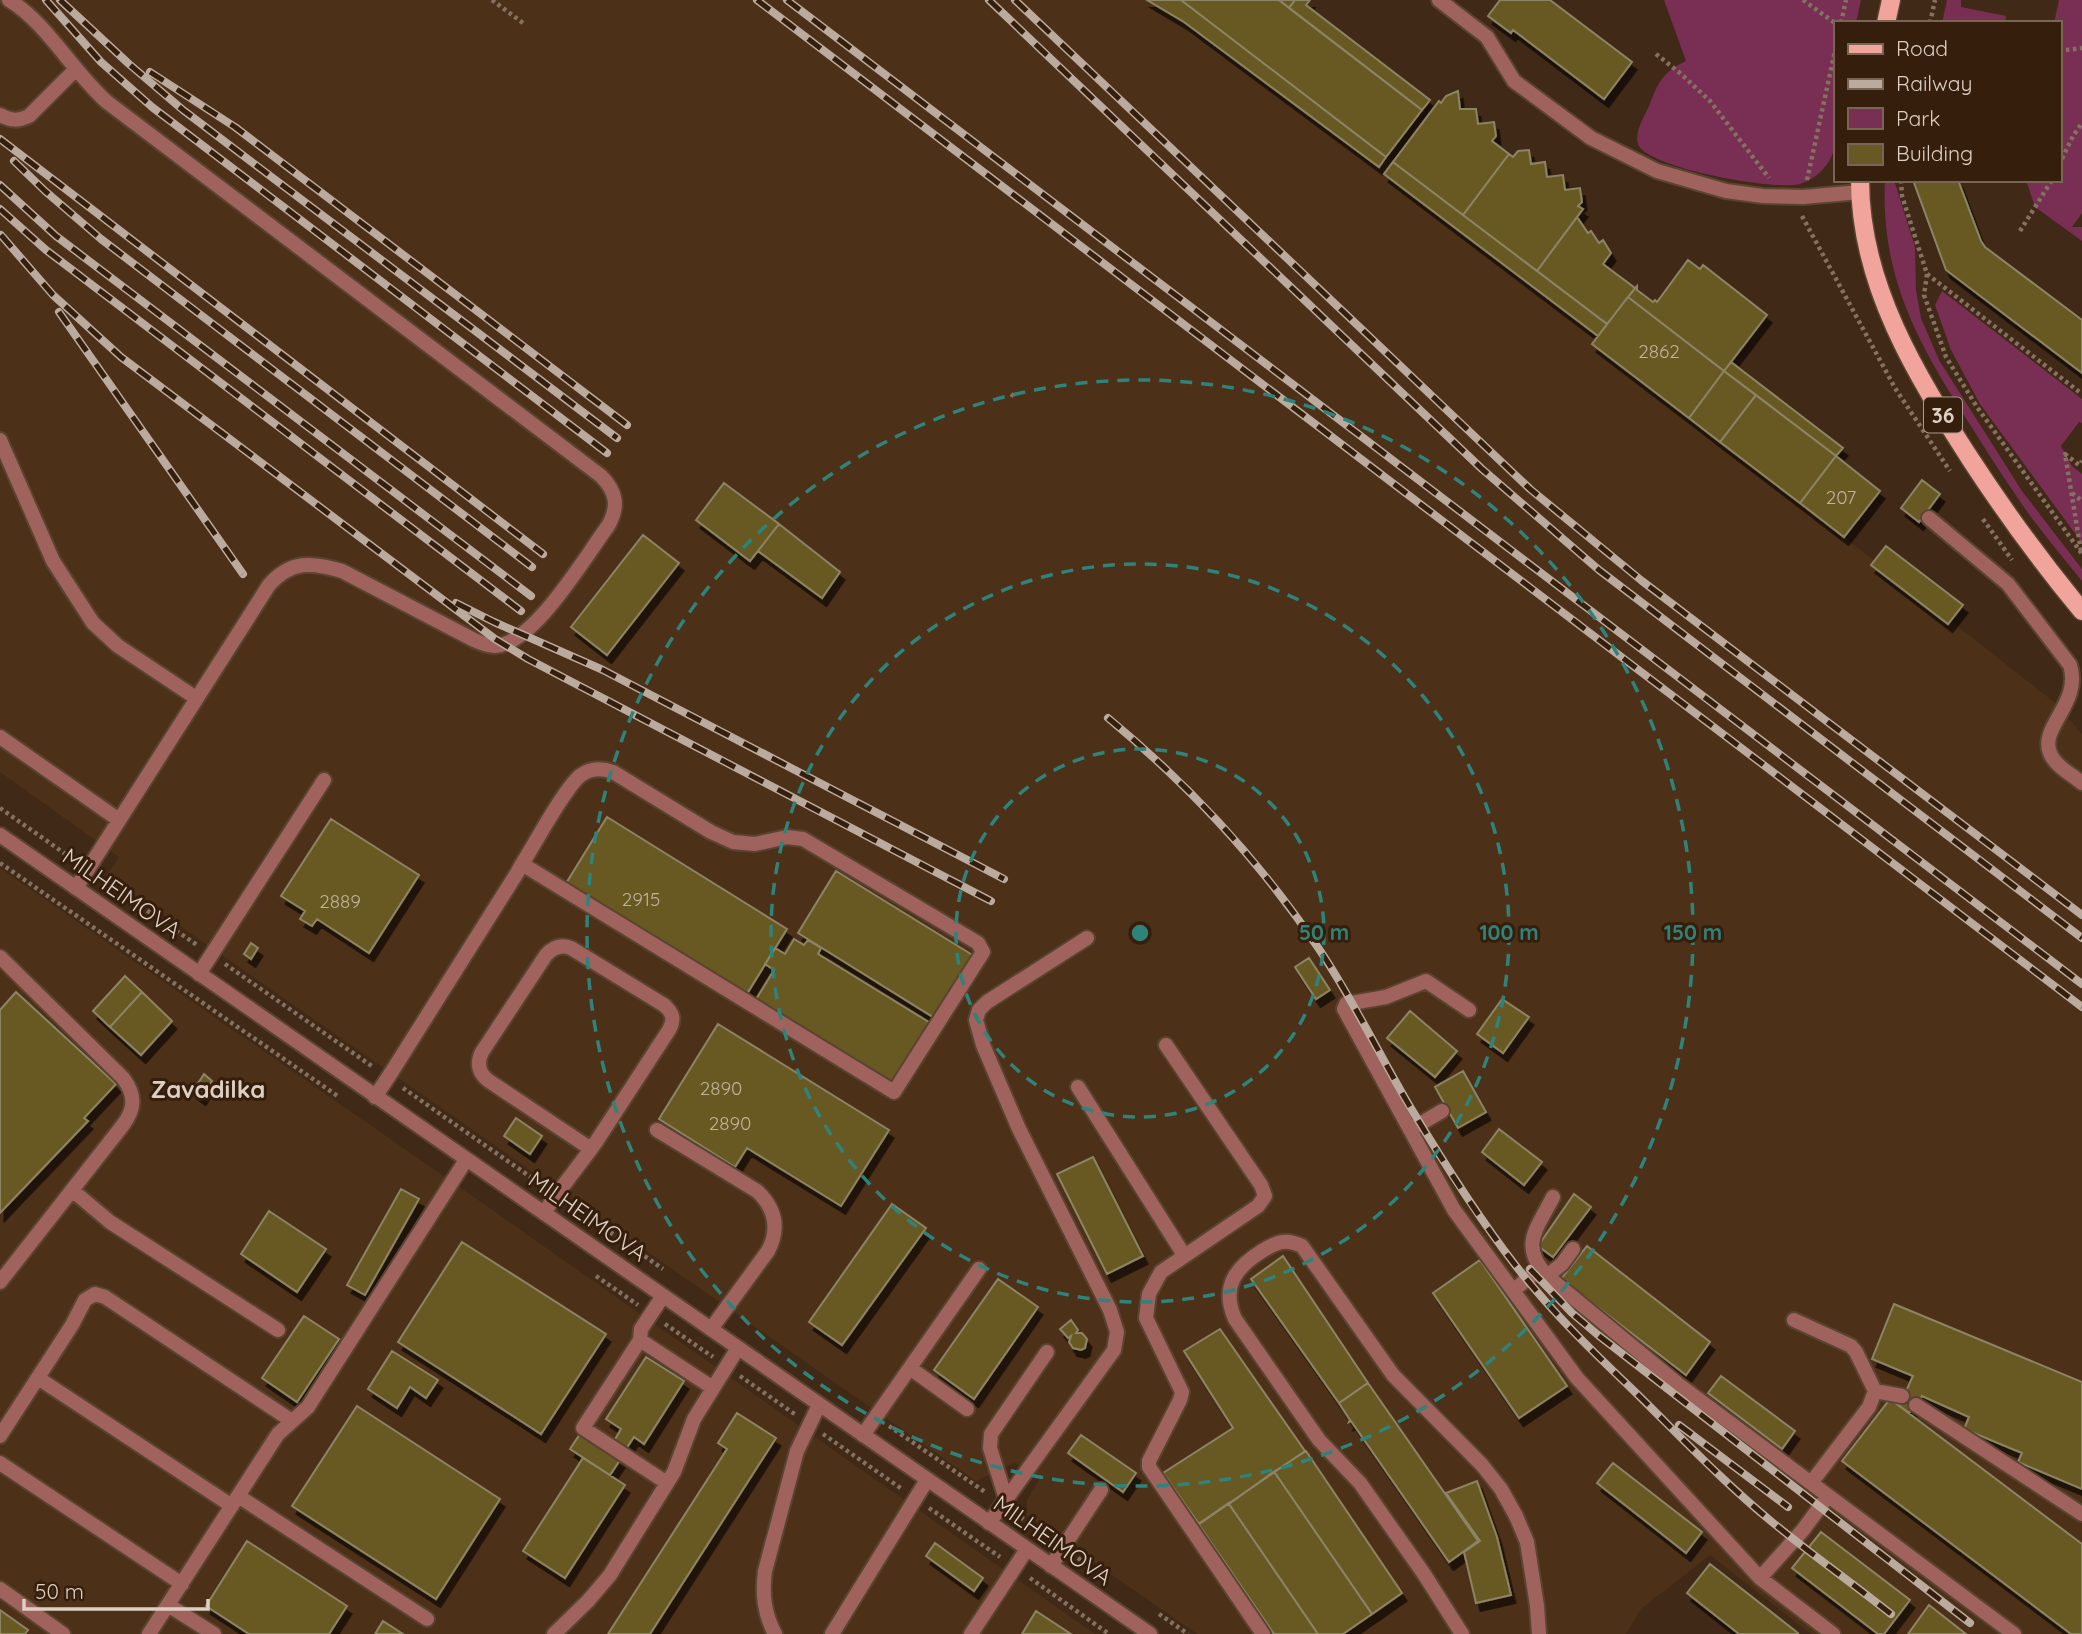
<svg xmlns="http://www.w3.org/2000/svg" width="2082" height="1634" font-family="Quicksand,sans-serif">
	<defs>
		<filter id="shadow"><feDropShadow dx="4.5" dy="8" stdDeviation="0" flood-color="#0009"/></filter>
	</defs>
	<rect width="100%" height="100%" fill="#402916"/>
	<path fill="#4d3018" d="M0,0H1181L1607,324L1593,344L1844,537L2054,702L2082,734V1634H1811L1710,1555L1641,1609L1626,1634H1197L1026,1515L1027,1500L1039,1480L1015,1463L976,1481L107,875L119,857L0,772Z
		M0,868L481,1202L1095,1634H0Z"/>
	<path fill="#782f53" d="M1664,0H1861L1856,23H1835V147C1830,165 1818,178 1800,184C1776,191 1646,168 1638,144C1634,132 1645,115 1650,104C1658,82 1664,71 1686,61Z
		M1947,0H1961V7L2006,16L2005,23H1942Z
		M2059,0H2082V213L2072,227H2082V241L2035,207L2026,180H2059V23H2054Z
		M1885,180H1894L1915,247L1916,290L1921,318L1939,360L2022,491L2082,569V581C2060,554 2037,527 2017,497C2001,474 1986,450 1971,426C1920,347 1880,278 1885,180Z
		M1942,291L2082,399V423L2079,422L2061,446L2072,466L2082,474V543L1980,404L1951,350L1935,305Z"/>
	<path fill="#685924" stroke="#8d8465" stroke-width="2" filter="url(#shadow)" d="M1147,0H1181L1386,157L1379,167L1184,22Z
		M1181,0H1279L1422,110L1386,157Z
		M1279,0H1295L1289,8Z
		M1295,0H1310L1306,5L1430,100L1422,110L1289,8Z
		M1500,0H1550L1632,62L1604,99L1513,30L1511,33L1488,16Z
		M1458,91L1460,109H1476L1478,124L1494,122L1496,136L1492,141L1509,154L1463,215L1393,162L1439,101L1441,103L1446,96Z
		M1529,150L1531,164L1545,162L1547,177L1563,175L1565,190L1580,188L1582,202L1578,206L1583,209L1537,271L1463,215L1509,154L1513,157L1518,151Z
		M1393,162L1607,324L1598,336L1384,174Z
		M1913,180H1958L1981,241L1985,247L2082,320V373L1946,270Z
		M1577,217L1588,233L1591,231L1599,243L1603,240L1611,253L1603,264L1635,288L1607,324L1537,271Z
		M1688,260L1700,269L1703,265L1767,315L1724,371L1628,297L1637,286V290L1653,302L1655,300L1657,302Z
		M1628,297L1724,371L1689,418L1592,344Z
		M1731,362L1843,448L1836,456L1724,371Z
		M1724,371L1756,395L1720,442L1689,418Z
		M1756,395L1836,456L1800,503L1720,442Z
		M1836,456L1880,491L1844,537L1800,503Z
		M1922,480L1940,494L1919,522L1901,508Z
		M724,483L779,524L750,561L696,520Z
		M779,524L840,572L822,598L758,551Z
		M643,535L679,563L607,655L571,627Z
		M1886,546L1963,605L1948,624L1871,565Z
		M607,817L787,929L745,997L565,885Z
		M331,819L419,875L369,953L317,919L312,926L300,919L305,911L281,896Z
		M836,871L974,956L936,1019L798,933Z
		M794,939L804,945L808,940L821,948L818,954L932,1024L893,1087L755,1001L774,970L765,964L775,948L785,954Z
		M251,943L258,948L251,959L244,954Z
		M1309,958L1330,990L1316,999L1295,967Z
		M125,976L142,992L110,1027L93,1011Z
		M16,992L116,1084L84,1118L88,1121L0,1213V1010Z
		M142,992L172,1021L141,1055L110,1027Z
		M1502,999L1529,1017L1503,1053L1477,1034Z
		M1410,1011L1457,1051L1435,1077L1387,1038Z
		M718,1024L889,1130L841,1206L747,1148L735,1167L659,1119Z
		M1463,1071L1486,1112L1458,1128L1435,1087Z
		M204,1074L212,1081L201,1097L193,1091Z
		M516,1118L542,1136L530,1154L504,1136Z
		M1499,1129L1542,1162L1524,1185L1482,1152Z
		M1093,1157L1143,1256L1107,1274L1057,1174Z
		M401,1189L419,1199L365,1295L347,1285Z
		M1574,1194L1591,1207L1553,1257L1538,1246Z
		M892,1204L926,1228L842,1345L809,1322Z
		M269,1211L326,1249L297,1292L241,1254Z
		M462,1242L606,1334L541,1434L398,1342Z
		M1587,1246L1710,1342L1686,1375L1561,1279Z
		M1283,1256L1368,1383L1339,1403L1251,1279Z
		M1480,1260L1567,1386L1519,1418L1433,1293Z
		M998,1279L1038,1307L974,1399L934,1370Z
		M1894,1304L2082,1382V1489L2018,1462L2022,1453L1964,1429L1969,1417L1922,1396L1909,1413L1896,1403L1907,1389L1913,1376L1872,1359Z
		M304,1316L339,1339L297,1402L262,1378Z
		M1071,1320L1078,1330L1076,1333H1082L1087,1339L1085,1348L1081,1350L1073,1348L1069,1342L1071,1336L1068,1338L1060,1329Z
		M1220,1329L1305,1451L1199,1524L1163,1473L1233,1428L1184,1351Z
		M392,1351L438,1380L426,1398L410,1387L397,1408L368,1389Z
		M646,1357L684,1381L644,1444L634,1437L626,1449L614,1441L621,1429L606,1419Z
		M1721,1376L1795,1431L1782,1449L1708,1393Z
		M1368,1383L1478,1541L1449,1562L1351,1421L1349,1422L1350,1420L1339,1403Z
		M1890,1399L2082,1544V1634H2071L1842,1461Z
		M357,1406L500,1499L436,1599L292,1506Z
		M737,1413L776,1438L650,1634H608L727,1449L718,1443Z
		M580,1434L620,1460L610,1475L570,1449Z
		M1081,1435L1136,1473L1123,1492L1068,1453Z
		M1306,1451L1402,1593L1372,1614L1275,1473H1272Z
		M583,1458L625,1485L565,1578L523,1551Z
		M1613,1463L1702,1532L1686,1553L1597,1483Z
		M1272,1473H1275L1372,1614L1343,1634H1318L1229,1504Z
		M1477,1481L1497,1537L1511,1595L1476,1603L1464,1552L1480,1541L1446,1493Z
		M1230,1502L1229,1504L1318,1634H1274L1199,1525H1197Z
		M1821,1532L1910,1600L1884,1634H1878L1792,1568Z
		M247,1541L347,1606L329,1634H249L206,1606Z
		M935,1543L983,1578L974,1591L926,1556Z
		M1710,1564L1798,1633L1797,1634H1739L1687,1593Z
		M1929,1605L1966,1634H1908Z
		M0,1610L28,1630L25,1634H0Z
		M1036,1611L1071,1634H1022Z
		M383,1621L403,1634H375Z"/>
	<g fill="none" stroke-linecap="round" stroke-linejoin="round">
		<defs>
			<path id="service" d="M9,0C46,22 73,72 107,102L601,476C617,492 619,507 608,526C585,557 534,644 495,646C487,646 481,643 474,640L342,571C312,562 291,560 269,585L76,888
				M1439,0L1487,37L1514,81L1591,138L1657,171L1726,191L1763,196L1803,197L1860,192
				M0,115C11,121 18,121 29,116L75,70
				M0,440L53,561L93,623L118,646L196,698
				M1929,518L2008,584L2070,665C2082,703 2039,727 2050,753C2055,766 2071,774 2082,783
				M0,737L119,820
				M0,957L123,1078C136,1095 135,1109 123,1125L0,1282
				M199,974L324,780
				M1469,1010L1426,981L1386,997L1346,1004L1344,1009L1454,1210L1577,1378L1760,1578L1833,1634
				M1166,1045L1261,1185L1265,1196L1258,1206L1161,1272L1149,1294L1146,1318L1182,1392L1180,1400L1149,1461V1467L1263,1634
				M1078,1087L1184,1255
				M375,1097L391,1073L517,873L522,864C535,844 565,787 581,775C591,768 602,768 613,772L711,832L733,842L755,844L787,837L803,839L978,943L983,952L894,1092L522,864
				M657,1130L757,1191C775,1208 780,1228 768,1251L711,1329
				M1410,1130L1442,1111
				M72,1190L110,1222L278,1330
				M544,1213C560,1188 579,1166 596,1142L669,1030C675,1019 673,1013 664,1005L571,948C561,944 553,947 546,955L482,1052C476,1064 479,1074 489,1081L591,1149
				M1573,1249L1562,1264L1547,1276L1678,1384L2014,1634
				M1547,1276C1519,1245 1537,1229 1553,1197
				M1513,1291L1540,1268
				M663,1296L641,1329L640,1340L583,1428L667,1483
				M1794,1320L1851,1346L1856,1352L1875,1391L1869,1407L1811,1483
				M640,1340L713,1388
				M910,1368L967,1409
				M38,1378L232,1506
				M1875,1391L1902,1396
				M1916,1405L2082,1514
				M863,1435L979,1269
				M0,1436L72,1325L85,1300L95,1294L105,1297L292,1421
				M0,1463L182,1584
				M238,1496L427,1619
				M1006,1499L990,1448L991,1434L1047,1352
				M989,1523L1114,1350L1117,1332L1110,1310L1019,1129L983,1045L976,1020L979,1010L987,1002L1087,938
				M1051,1566L1101,1490
				M1760,1578L1803,1530L1828,1496
				M0,1589L63,1634
				M168,1605L214,1634
				M149,1634L278,1434L308,1407L466,1160
				M554,1634L588,1601L610,1575L674,1472L694,1419L738,1348
				M775,1634C764,1613 762,1594 765,1571L797,1451L819,1405
				M971,1634L1027,1549
				M1462,1634L1424,1574L1360,1483L1319,1440L1235,1319C1221,1287 1235,1268 1262,1251C1277,1242 1285,1238 1302,1246L1393,1375L1482,1465L1501,1489L1516,1516L1527,1542L1537,1606L1539,1634"/>
			<path id="minor" d="M0,835L1150,1634
				M832,1634L927,1480"/>
			<path id="primary" d="M1886,23L1891,0
				M1860,180C1860,284 1916,375 1971,460C2005,512 2042,563 2082,611"/>
		</defs>
		<use href="#service" stroke="#594432" stroke-width="18"/>
		<use href="#minor" stroke="#594432" stroke-width="18"/>
		<use href="#primary" stroke="#594432" stroke-width="21"/>
		<path stroke="#857162" stroke-width="4.5" stroke-dasharray="3.5 3.5" stroke-linecap="butt" d="M492,0L523,23
			M1803,0L1835,23
			M1841,23L1846,0
			M1930,23L1935,0
			M2059,51L2082,48
			M1656,54L1680,73L1710,101L1769,178
			M2059,165L2073,136L2082,123
			M1807,180L1835,51
			M1901,180L1902,196L1927,274L1924,295L1946,357L1977,407L2082,554
			M1802,216L1895,388L1950,471
			M2020,231L2052,180
			M1927,274L2082,394
			M1011,394L1016,398
			M2072,493L2082,501
			M1983,519L2012,560
			M2081,551L2065,454L2079,465L2082,461
			M0,808L74,860
			M0,863L339,1097
			M101,879L197,945
			M225,964L373,1067
			M403,1088L542,1185
			M570,1204L663,1269
			M596,1276L638,1305
			M665,1324L713,1357
			M740,1376L796,1415
			M889,1426L985,1492
			M823,1434L902,1489
			M929,1508L1000,1557
			M1015,1513L1048,1537
			M1078,1558L1094,1569
			M1030,1578L1109,1634
			M1159,1614L1188,1634"/>
		<use href="#service" stroke="#a0625c" stroke-width="14"/>
		<use href="#minor" stroke="#a0625c" stroke-width="14"/>
		<use href="#primary" stroke="#f1a49c" stroke-width="18"/>
		<defs>
			<path id="rail" d="M46,0L101,62L152,107L607,453
				M60,0L129,64L183,110L617,438
				M757,0L2082,1007
				M787,0L2082,984
				M989,0L1482,469L1599,570L2082,938
				M1015,0L1530,489L1642,581L2082,915
				M150,72L235,127L627,425
				M0,139L543,554
				M14,161L45,191L101,239L532,567
				M0,185L56,236L531,596
				M0,209L46,250L521,611
				M1,235L53,295L121,357L495,639L528,659L991,901
				M59,312L243,574
				M456,603L494,622L603,670L1004,879
				M1108,718C1189,785 1260,861 1319,949C1352,998 1379,1054 1409,1105C1442,1160 1477,1216 1516,1266C1551,1311 1591,1350 1632,1389C1678,1434 1722,1481 1772,1522C1811,1554 1852,1583 1891,1614
				M1530,1269L1572,1313L1598,1335L1970,1623
				M1679,1425L1788,1507"/>
		</defs>
		<use href="#rail" stroke="#bbab9e" stroke-width="8"/>
		<use href="#rail" stroke="#351f0c" stroke-width="5" stroke-dasharray="16" stroke-linecap="butt"/>
	</g>
	<g fill="none" stroke="#2e837b" stroke-width="3.5" stroke-dasharray="12 9">
		<circle cx="1140" cy="933" r="184"/>
		<circle cx="1140" cy="933" r="369"/>
		<circle cx="1140" cy="933" r="553"/>
	</g>
	<g text-anchor="middle" dominant-baseline="central" stroke-width="6" stroke-linejoin="round" paint-order="stroke">
		<g font-size="19" fill="#c0b29c">
			<text x="1659" y="351">2862</text>
			<text x="1841" y="497">207</text>
			<text x="641" y="899">2915</text>
			<text x="340" y="901">2889</text>
			<text x="721" y="1088">2890</text>
			<text x="730" y="1123">2890</text>
		</g>
		<rect fill="#351f0c" stroke="#ab9a8d" stroke-width="2" x="1924" y="397.5" width="38" height="35" rx="5"/>
		<g font-size="21" font-weight="bold" fill="#decfc4">
			<text x="1943" y="415">36</text>
		</g>
		<g font-size="23" fill="#decfc4" stroke="#351f0c">
			<text transform="translate(122 893) rotate(35)">MILHEIMOVA</text>
			<text transform="translate(588 1216) rotate(35)">MILHEIMOVA</text>
			<text transform="translate(1053 1540) rotate(35)">MILHEIMOVA</text>
		</g>
		<g font-size="24" font-weight="bold" fill="#decfc4" stroke="#351f0c">
			<text x="208" y="1089">Zavadilka</text>
		</g>
	</g>
	<circle cx="1140" cy="933" r="10" fill="#2e837b" stroke="#351f0c" stroke-width="3.5"/>
	<g font-size="21" text-anchor="middle" font-weight="bold" fill="#2e837b" stroke="#351f0c" stroke-width="6" stroke-linejoin="round" paint-order="stroke">
		<text x="1324" y="940">50 m</text>
		<text x="1509" y="940">100 m</text>
		<text x="1693" y="940">150 m</text>
	</g>
	<rect x="1834" y="21" width="228" height="161" fill="#351f0c" stroke="#796556" stroke-width="2"/>
	<rect x="1848" y="44" width="35" height="10" fill="#f1a49c" stroke="#796556" stroke-width="2"/>
	<text x="1896" y="56" font-size="21" fill="#decfc4">Road</text>
	<rect x="1848" y="79" width="35" height="10" fill="#bbab9e" stroke="#796556" stroke-width="2"/>
	<text x="1896" y="91" font-size="21" fill="#decfc4">Railway</text>
	<rect x="1848" y="108" width="35" height="21" fill="#782f53" stroke="#796556" stroke-width="2"/>
	<text x="1896" y="126" font-size="21" fill="#decfc4">Park</text>
	<rect x="1848" y="144" width="35" height="21" fill="#685924" stroke="#796556" stroke-width="2"/>
	<text x="1896" y="161" font-size="21" fill="#decfc4">Building</text>
	<path d="M24 1599v10h184v-10" fill="none" stroke="#decfc4" stroke-width="3.5"/>
	<text x="35" y="1599" font-size="21" fill="#decfc4" stroke="#351f0c" stroke-width="5" paint-order="stroke">50 m</text>
</svg>
